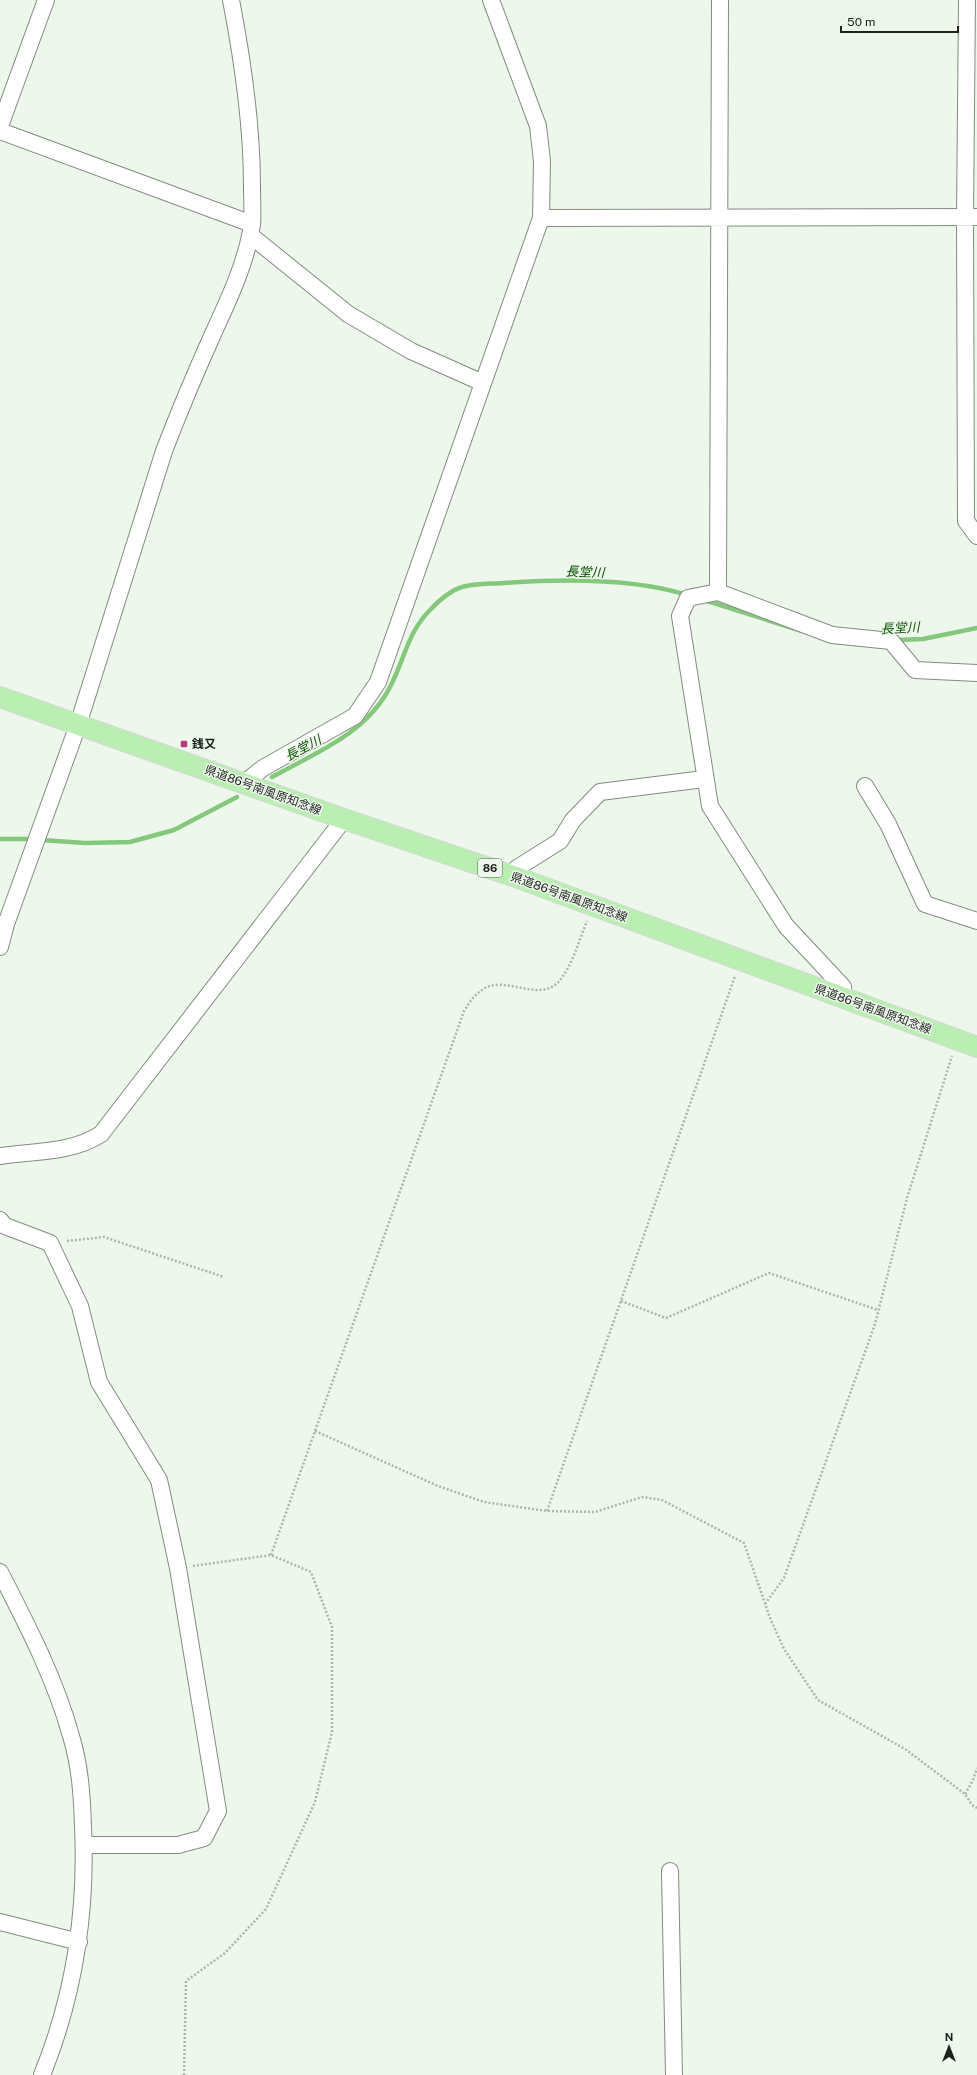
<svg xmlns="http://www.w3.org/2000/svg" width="977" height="2075" font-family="'Public Sans','Noto Sans JP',sans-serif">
	<rect width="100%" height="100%" fill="#edf7eb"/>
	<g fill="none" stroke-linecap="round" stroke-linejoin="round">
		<path stroke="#85c87d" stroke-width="4.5" d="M704,600L802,631
			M896,640L923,639L977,628
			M272,777C315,753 366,734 390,687C405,659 407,632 432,608C439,600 452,590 462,587C475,583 490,584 504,583C560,579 633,578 687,595
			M0,839H27L85,843L130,842L174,830L237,797"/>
		<defs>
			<path id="minor" d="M967,0L965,217L966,521L977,536
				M0,126L46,0
				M0,131L252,224
				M541,218L977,217
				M250,235L348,314L411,351L483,383
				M718,592L720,0
				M244,783L263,768L355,716L378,682L541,218L542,161L538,126L491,0
				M865,786L888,824L925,904L977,921
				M513,876L517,868L560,841L573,820L600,792L704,779
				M0,947L6,924L78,725L164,451C179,412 195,374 212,336C228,301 246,264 252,225C253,213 252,199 252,186C252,123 243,62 231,0
				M844,999L843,987L786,926L710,806L680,616L688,598L718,592L832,635L891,641L915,670L977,673
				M0,1156C34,1151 72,1153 101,1134L344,819
				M0,1220L5,1226L50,1243L80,1306L99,1382L159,1480L178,1568L218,1811L204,1838L178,1845H84
				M0,1572C27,1625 55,1678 71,1736C80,1765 82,1795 83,1826C87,1911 74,1996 42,2075
				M670,1871L674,2075
				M0,1922L79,1942"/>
			<path id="major" d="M0,697L344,819L513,876L977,1047"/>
		</defs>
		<use href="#minor" stroke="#838c81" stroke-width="18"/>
		<use href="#major" stroke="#d6d7d6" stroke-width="22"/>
		<path stroke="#adb6ac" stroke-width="2.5" stroke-dasharray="2 2" stroke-linecap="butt" d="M67,1241L104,1237L224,1277
			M621,1301L666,1318L769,1273L878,1310
			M315,1431L438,1486L484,1502L547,1511L595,1512L642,1497L662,1500L744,1543L770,1618L784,1649L818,1700L905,1749L965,1794L972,1805L977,1808
			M547,1511L735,976
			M271,1555L464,1011C469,1003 474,995 482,990C504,973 540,1005 560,980C573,964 579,940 587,921
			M765,1604L784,1578L875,1324L907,1198L952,1056
			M965,1794L973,1780L977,1768
			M184,2075L186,1981L225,1953L266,1909L315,1802L332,1732V1627L311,1572L271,1555L193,1566"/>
		<use href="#minor" stroke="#fff" stroke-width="16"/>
		<use href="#major" stroke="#baeeb3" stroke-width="20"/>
	</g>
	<rect fill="#bc387f" stroke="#edf7eb" stroke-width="1.5" x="180" y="740" width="8" height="8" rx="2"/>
	<g text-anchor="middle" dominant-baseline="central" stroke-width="3" stroke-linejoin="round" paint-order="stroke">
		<rect fill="#edf7eb" stroke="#5b615b" stroke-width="1" x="478" y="859" width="24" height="18" rx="3"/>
		<g font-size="11" font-weight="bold" fill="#1d211d">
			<text x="490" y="868">86</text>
		</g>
		<g font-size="12" font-weight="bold" fill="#1d211d" stroke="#edf7eb" text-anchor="start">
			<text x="192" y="744">銭又</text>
		</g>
		<g font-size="12" fill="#1d211d" stroke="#edf7eb">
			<text transform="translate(263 790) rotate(20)">県道86号南風原知念線</text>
			<text transform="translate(569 897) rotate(20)">県道86号南風原知念線</text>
			<text transform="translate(873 1009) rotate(20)">県道86号南風原知念線</text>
		</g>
		<g font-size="13" font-style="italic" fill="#0d5104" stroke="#edf7eb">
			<text transform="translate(585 572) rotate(2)">長堂川</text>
			<text transform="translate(900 628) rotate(-3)">長堂川</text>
			<text transform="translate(303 748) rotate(-28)">長堂川</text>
		</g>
	</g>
	<g transform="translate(949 2047)" stroke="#edf7eb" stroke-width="3" paint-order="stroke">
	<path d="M0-3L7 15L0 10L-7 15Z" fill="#1d211d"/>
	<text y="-6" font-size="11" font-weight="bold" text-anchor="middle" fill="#1d211d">N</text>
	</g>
	<path d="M841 26v6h117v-6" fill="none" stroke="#1d211d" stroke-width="2"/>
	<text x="847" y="26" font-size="12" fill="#1d211d" stroke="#edf7eb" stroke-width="3" paint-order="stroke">50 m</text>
</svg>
